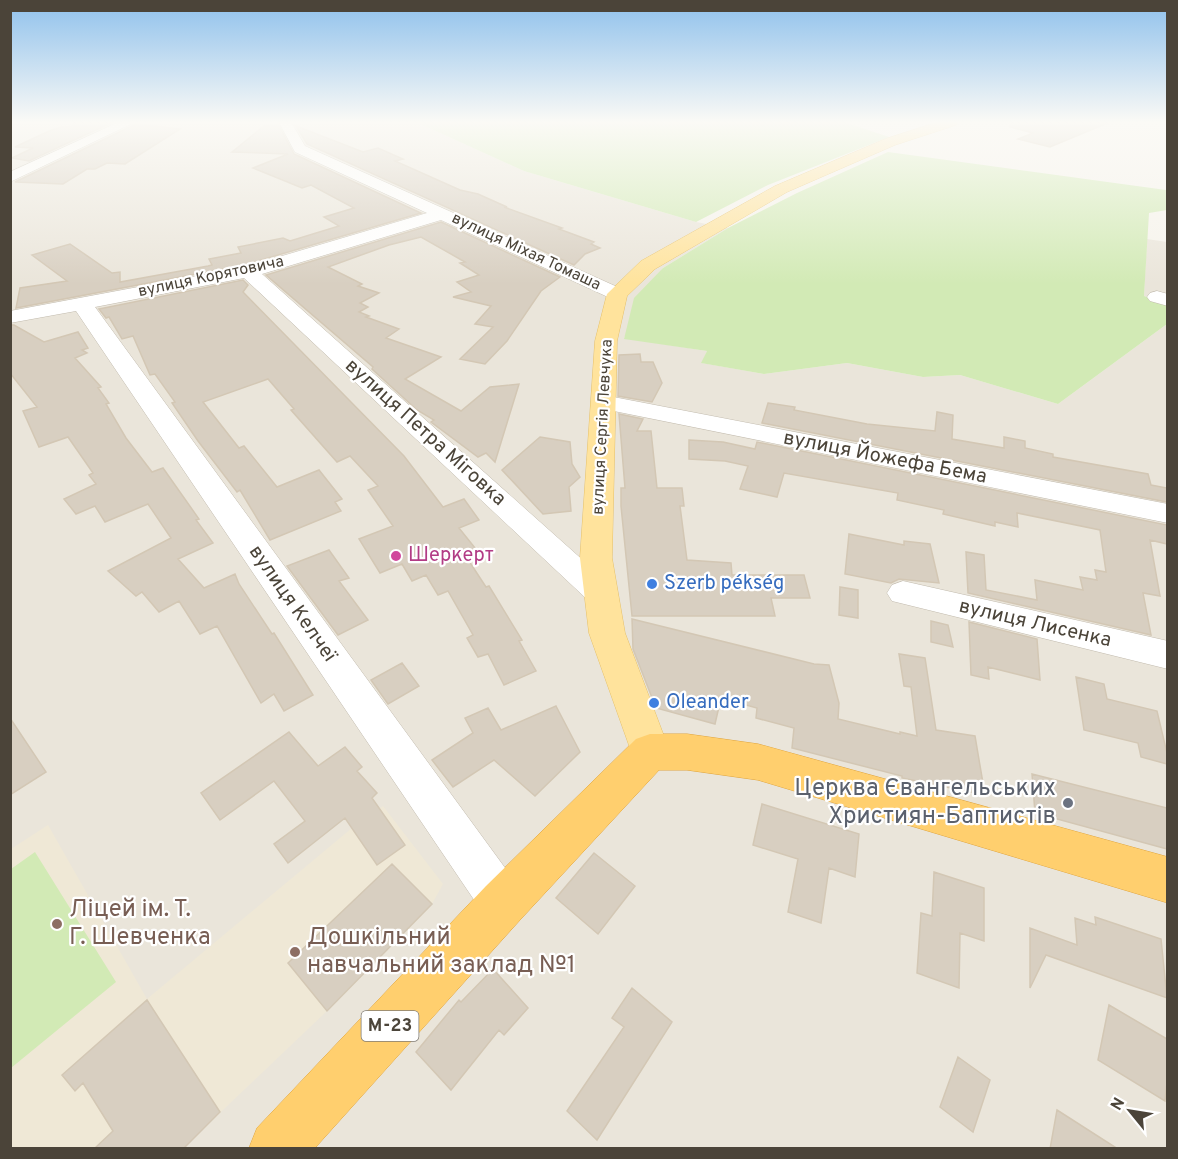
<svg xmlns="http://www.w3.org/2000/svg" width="1178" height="1159" font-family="Overpass,sans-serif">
	<rect width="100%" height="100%" fill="#f6f3ec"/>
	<path fill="#eae5da" d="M10,122H416L524,171L696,222L728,228L663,268L624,338L707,351L702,363L764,374L847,363L923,377L960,375L1058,404L1167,324V1148H11Z
		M1147,239L1167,242V304L1144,296Z"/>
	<path fill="#efe8d6" d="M383,806L443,884L432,904L327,1011L183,1148H11V849L48,825L147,999L352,828Z"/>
	<path fill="#d2eab5" d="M416,122H844L889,137L768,185L696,222L524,171Z
		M888,152L1166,190L1167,210L1149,213L1144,296L1167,304V324L1058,404L960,375L923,377L847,363L764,374L701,363L707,351L624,339L634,298L663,268L728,228L797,193Z
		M35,852L116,982L11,1068V869Z"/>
	<path fill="#d8cfc1" stroke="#d3c7b4" stroke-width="1.5" d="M76,122H113L29,161L12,158L33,148L15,147L49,131L61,127H70Z
		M1011,122H1110L1050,147L1018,139L1033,133L1010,127Z
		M136,124L180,129L125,164L107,163L95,169H87L63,184L15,182Z
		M278,124L294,154L421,213L244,265L16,308L20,288L67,281L32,255L70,244L112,273L120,272V282L208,266L212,265L209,259L241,253L238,247L283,238L290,241L339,226L324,217L354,208L311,185L302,188L253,168L288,154L232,152L264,126Z
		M296,126L363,152L378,148L403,159L395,161L460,190L478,194L507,207H504L562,228L559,229L594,242L591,244L600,248L585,254L574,265L307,144Z
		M441,222L560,277L541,291L507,341L485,364L460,359L493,327L475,324L491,306L453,297L471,292L457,282L479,275L460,263L465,262L421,237L389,245L328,267L362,284L358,286L379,293L360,303L368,307L359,312L369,316L366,317L399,329L386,338L441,357L405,379L461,411L490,387L519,384L495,462L486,453L478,457L431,422L434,420L417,410L372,369L373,367L266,275Z
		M243,280L248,285L243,292L404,456L443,507L464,499L479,520L459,528L479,553L467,558L486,587L489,586L522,640L519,641L536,671L504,685L488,654L478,657L467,638L473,635L448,591L438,595L426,575L412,581L402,564L380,573L359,539L393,526L368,490L378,486L350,456L337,462L291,410L294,409L268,379L203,402L239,448L244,446L277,487L319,470L342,499L335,502L341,511L270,540L240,490L237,492L198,441L172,403L175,402L155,374L150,375L133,336L122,339L109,317L106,318L99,309Z
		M10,325H14L44,342L78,332L88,348L82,350L87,353L75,358L101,387L98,388L109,403L106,404L126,438L152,472L163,468L199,519L196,520L213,543L178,559L204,588L235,574L239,584L272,634L274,633L313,695L284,711L274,694L261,703L217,626L200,634L179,601L159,612L142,592L136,596L108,571L171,538L148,504L105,522L95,506L76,514L64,499L96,484L89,475L93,473L68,437L39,447L23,411L37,407L10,373Z
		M640,354L641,362H653L662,383L652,402L618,396L619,355Z
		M768,403L795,407L794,410L867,424L935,431L937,412L953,415L952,439L1004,448V437L1025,441V448L1053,454V457L1148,474L1151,485L1167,488V502L762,423Z
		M619,414L643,419L637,431H651L657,488H682L684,506H680L687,560L731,563L732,575H804L810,598H771L775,616H632L621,506V488H625Z
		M540,437L570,442L572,464L580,477L569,487L571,511L543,514L502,470Z
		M689,440L723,442L755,449L757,442L1167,525V544L1150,540L1160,596L1143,593L1151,635L968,593L966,552L984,555L986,590L1037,600L1035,580L1083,590L1080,577L1097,580L1095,570L1106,572L1100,530L1017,513L1018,527L995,522V526L943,514L944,510L897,500L898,493L784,473L777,497L740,489L748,466L725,461L689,459Z
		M849,534L904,545V541L930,544L939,583L899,579L891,583L845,574Z
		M329,550L349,578L339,581L368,620L338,635L287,566Z
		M840,587L858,590V618L839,615Z
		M632,619L814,664L829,665L839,703L838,719L900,734V732L917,736L911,687L904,686L899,654L925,658L936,730L975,736L985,795L902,778V776L792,748L794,728L756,718L757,708L721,698L715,724L656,708L633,649Z
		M931,621L948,625L953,647L931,642Z
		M969,622L1037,639L1040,680L988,667L989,679L971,675Z
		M402,663L419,686L388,704L371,680Z
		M1076,677L1104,684L1107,699L1157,711L1167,753V764L1141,757L1138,743L1084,730Z
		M556,706L580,752L535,796L494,760L453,787L432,760L473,733L465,718L488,708L501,730Z
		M10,718L46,772L10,795Z
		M289,732L318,766L345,747L362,767L357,771L377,793L372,798L405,845L377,865L345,818L288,863L274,844L305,821L274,781L220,820L201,793Z
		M1032,774L1167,808V849L1035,813Z
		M762,804L859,834L855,877L829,868L821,923L788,912L798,859L753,845Z
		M594,853L635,886L598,934L556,898Z
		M392,864L432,904L327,1011L288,963Z
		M934,872L984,888V941L960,933L959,988L917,973L921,913L932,916Z
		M1095,917L1161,939L1167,998L1046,955L1030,988V928L1077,945L1075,918L1096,925Z
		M493,969L528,1008L504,1035L499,1030L451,1090L416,1052L459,1000L461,1002Z
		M632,988L672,1022L597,1140L567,1111L624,1027L612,1018Z
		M147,1000L220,1112L183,1149H94L113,1131L83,1083L75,1091L62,1075Z
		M1109,1005L1167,1039V1082L1165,1101L1098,1060Z
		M958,1057L990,1080L973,1132L940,1107Z
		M1057,1110L1118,1149H1050Z"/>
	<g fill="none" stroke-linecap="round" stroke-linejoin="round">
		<defs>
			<path id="minor" d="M119,122H135L10,182V172Z
				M279,122H291L305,146L624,290L627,294L624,298H610L441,220L262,274L613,587L618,595L613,603L602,607L591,603L244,278L95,307L519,887L525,903L519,919L503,925L487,919L76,311L10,323V311L245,267L427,213L295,152Z
				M1157,291L1168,294V306L1150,301L1147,297L1150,293Z
				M603,395L1168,504V523L594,407L591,402L594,397Z
				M903,581L1168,641V669L892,601L887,593L892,585Z"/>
			<path id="major" d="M938,122H958L956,125L895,145L787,192L655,269L627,296L617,341L612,558L625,633L670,752L664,765L650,770L636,765L589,633L580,558L595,341L607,294L641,261L775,186L885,139Z"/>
			<path id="highway" d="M650,734H687L758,744L1168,857V903L758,780L687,770H659L520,920L315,1148H249L257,1128L486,886L636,739Z"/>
		</defs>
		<use href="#minor" stroke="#c2bbae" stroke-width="1"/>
		<use href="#major" stroke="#e6c16a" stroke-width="1"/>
		<use href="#highway" stroke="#e0a43c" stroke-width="1"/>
		<use href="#minor" fill="#fff" fill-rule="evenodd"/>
		<use href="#major" fill="#ffe39c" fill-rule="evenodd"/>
		<use href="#highway" fill="#ffcf6e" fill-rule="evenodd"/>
	</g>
	<linearGradient id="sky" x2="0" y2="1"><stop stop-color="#8fc1ec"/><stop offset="0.43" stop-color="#fbfaf6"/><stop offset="1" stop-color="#fbfaf6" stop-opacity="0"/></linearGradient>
	<rect width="1178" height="284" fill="url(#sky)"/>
	<circle fill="#d1479c" stroke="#fff" stroke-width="2" cx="396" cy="556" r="6"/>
	<g fill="#3f7fe0" stroke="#fff" stroke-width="2">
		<circle cx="652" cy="584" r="6"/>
		<circle cx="654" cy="703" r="6"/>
	</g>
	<circle fill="#6b7280" stroke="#fff" stroke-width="2" cx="1068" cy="803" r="6"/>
	<g fill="#8d6e63" stroke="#fff" stroke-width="2">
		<circle cx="57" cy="924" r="6"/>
		<circle cx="295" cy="952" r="6"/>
	</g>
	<g text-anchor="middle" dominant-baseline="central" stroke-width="4.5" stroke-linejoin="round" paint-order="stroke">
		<g font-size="16" fill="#4b4439" stroke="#fff">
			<text transform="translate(526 252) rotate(25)">вулиця Міхая Томаша</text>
			<text transform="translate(211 277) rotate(-12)">вулиця Корятовича</text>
			<text transform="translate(603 427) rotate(-87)">вулиця Сергія Левчука</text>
		</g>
		<rect fill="#fff" stroke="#817c74" stroke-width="1.5" x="361.5" y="1011" width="57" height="30" rx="4.5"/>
		<g font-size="18" font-weight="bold" fill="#4b4439">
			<text x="390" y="1026">М-23</text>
		</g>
		<g font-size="20" fill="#4b4439" stroke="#fff">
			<text transform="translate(425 433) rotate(42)">вулиця Петра Міговка</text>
			<text transform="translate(885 458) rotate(11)">вулиця Йожефа Бема</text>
			<text transform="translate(292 604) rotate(55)">вулиця Келчеї</text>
			<text transform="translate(1035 624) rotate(13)">вулиця Лисенка</text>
		</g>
		<g font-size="20" fill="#b23c85" stroke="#fff" text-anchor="start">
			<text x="408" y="556">Шеркерт</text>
		</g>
		<g font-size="20" fill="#366cbe" stroke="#fff" text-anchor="start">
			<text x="664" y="584">Szerb pékség</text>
			<text x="666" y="703">Oleander</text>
		</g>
		<g font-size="24" fill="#5b616d" stroke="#fff" text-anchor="end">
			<text x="1056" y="789">Церква Євангельських<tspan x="1056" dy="28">Християн-Баптистів</tspan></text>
		</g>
		<g font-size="24" fill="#785e54" stroke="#fff" text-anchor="start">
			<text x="69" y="910">Ліцей ім. Т.<tspan x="69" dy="28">Г. Шевченка</tspan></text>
			<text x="307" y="938">Дошкільний<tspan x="307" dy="28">навчальний заклад №1</tspan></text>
		</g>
	</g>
	<rect width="1178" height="1159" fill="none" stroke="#4b4439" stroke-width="24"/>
	<g transform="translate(1130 1111) rotate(300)" stroke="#ffffff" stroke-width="4.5" paint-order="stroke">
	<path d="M0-4.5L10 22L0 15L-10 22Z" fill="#4b4439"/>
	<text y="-9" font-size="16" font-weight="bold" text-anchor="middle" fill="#4b4439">N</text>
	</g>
</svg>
